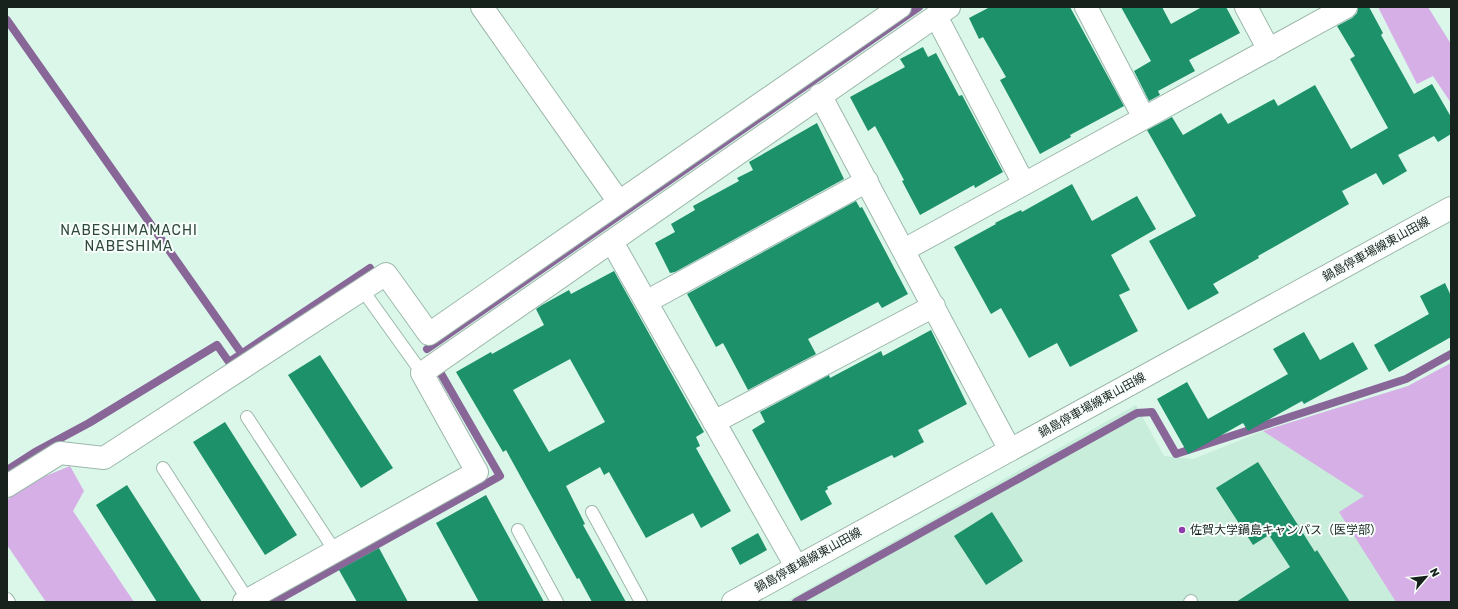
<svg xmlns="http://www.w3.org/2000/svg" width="1458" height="609" font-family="Rubik,'Noto Sans JP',sans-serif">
	<rect width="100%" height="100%" fill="#daf7e9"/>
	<path fill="#c8eddb" d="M1451,363V602H785L1136,405L1164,456L1193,459L1263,431L1408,386Z"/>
	<path fill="#d7afe7" d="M1378,7H1428L1451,44V103L1433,76L1417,84Z
		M1451,363V602H1396L1339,512L1364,496L1263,431L1408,386Z
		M70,466L84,491L73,511L134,602H46L7,545V500L31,482Z"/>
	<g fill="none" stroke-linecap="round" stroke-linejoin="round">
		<path stroke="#886798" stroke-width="8" d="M7,20L242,354
			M427,349L919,7
			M7,470L35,452L89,423L217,345L229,362L370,268
			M274,602L500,476L436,365
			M796,602L1137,413L1152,412L1176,454L1406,379L1451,354"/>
	</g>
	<path fill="#1d9169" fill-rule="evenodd" d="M990,7H1070L1124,106L1070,135L1071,137L1040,154L1000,80L1006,77L983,37L979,39L969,18Z
		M1121,7H1162L1171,24L1202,7H1226L1240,33L1189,60L1195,71L1158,91L1160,95L1149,101L1134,71L1151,61Z
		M1358,7H1369L1383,33L1381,35L1414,94L1432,84L1451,117V134L1438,142L1434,136L1398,155L1407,171L1383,185L1376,173L1342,191L1349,204L1258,256L1259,258L1213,284L1219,293L1188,310L1149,241L1196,216L1147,130L1172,117L1183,135L1221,113L1228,124L1274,99L1278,106L1315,85L1351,149L1388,128L1350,59L1355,56L1337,26L1352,18L1357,13Z
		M923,47L928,57L936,53L959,96L962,95L1003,172L975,188L974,185L920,215L902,181L904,180L875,126L868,131L850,97L905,67L900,59Z
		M817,123L844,179L675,272L670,273L655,243L675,232L671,224L695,210L693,206L739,181L737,178L753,170L749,162Z
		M1072,184L1092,221L1137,196L1156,229L1111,255L1130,290L1119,295L1138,331L1070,367L1057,343L1029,358L1001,308L991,314L954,247L996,224L995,223L1021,210L1022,212Z
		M856,201L860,208L862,207L908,294L882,308L878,302L808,339L816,354L748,390L723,343L716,347L687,294Z
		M614,271L704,432L696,437L700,446L696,448L731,511L701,528L693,513L646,538L609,472L604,475L600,467L566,486L585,524L583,525L626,602H592L579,578L577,579L506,450L503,452L456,372L491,352L492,354L544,325L536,309L542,305L569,290L571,294ZM570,359L605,422L549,452L513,390Z
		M1445,283L1451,296V337L1389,372L1374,345L1429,314L1420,296Z
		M931,330L967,404L918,430L924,442L894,458L892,455L827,487L828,489L825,491L832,504L801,521L752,430L765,422L760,412L829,375L830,378L881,351L883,356Z
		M1304,332L1320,360L1353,342L1368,369L1304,404L1302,401L1248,431L1243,423L1188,454L1157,399L1187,382L1208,419L1288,374L1273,349Z
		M320,355L393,468L361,488L288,375Z
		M225,422L297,535L265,555L193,442Z
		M1258,462L1315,552L1317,550L1350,602H1236L1290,567L1269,535L1253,545L1216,488Z
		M127,485L202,602H157L96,505Z
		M486,495L544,602H479L436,523Z
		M992,512L1023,561L986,585L954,536Z
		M758,533L767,550L740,565L731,548Z
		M379,548L408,602H357L339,570Z"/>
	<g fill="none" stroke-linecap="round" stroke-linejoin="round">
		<defs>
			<path id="service" d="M369,299L422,373
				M247,417L335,551
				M163,468L248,600
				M592,512L641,602
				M518,530L557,602
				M7,599L9,602
				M1190,602L1191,601"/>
			<path id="minor" d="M482,7L619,202
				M1086,7L1144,118
				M1246,7L1269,50
				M936,16L1024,184
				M820,95L1010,450
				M612,242L796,566
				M904,250L1346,7
				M646,302L867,181
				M714,422L934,306
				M7,486L60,453L104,458L386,274L429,334L900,7
				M244,602L477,472L422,373L949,7"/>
			<path id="secondary" d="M733,602L1451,208"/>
		</defs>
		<use href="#service" stroke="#9db8ab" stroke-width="14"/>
		<use href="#minor" stroke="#9db8ab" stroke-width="24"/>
		<use href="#secondary" stroke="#9db8ab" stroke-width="24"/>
		<use href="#service" stroke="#fff" stroke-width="12"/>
		<use href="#minor" stroke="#fff" stroke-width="22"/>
		<use href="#secondary" stroke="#fff" stroke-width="22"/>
	</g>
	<circle fill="#8f3dac" stroke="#f8fefb" stroke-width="1.5" cx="1182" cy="530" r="4"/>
	<g text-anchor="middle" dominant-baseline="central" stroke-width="4" stroke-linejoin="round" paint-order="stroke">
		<g font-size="12" fill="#17221d" stroke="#f8fefb">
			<text transform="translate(1376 249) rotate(-29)">鍋島停車場線東山田線</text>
			<text transform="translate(1092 405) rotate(-29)">鍋島停車場線東山田線</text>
			<text transform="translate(808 560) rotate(-29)">鍋島停車場線東山田線</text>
		</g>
		<g font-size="12" fill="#17221d" stroke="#f8fefb" text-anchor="start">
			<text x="1190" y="530">佐賀大学鍋島キャンパス（医学部）</text>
		</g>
		<g font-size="14" letter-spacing="1" fill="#2f483c" stroke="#f8fefb">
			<text x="129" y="230">NABESHIMAMACHI<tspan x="129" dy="16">NABESHIMA</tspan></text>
		</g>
	</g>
	<rect width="1458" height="609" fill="none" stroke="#17221d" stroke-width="16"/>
	<g transform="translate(1426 577) rotate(62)" stroke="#f8fefb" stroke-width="3" paint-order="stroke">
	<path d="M0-3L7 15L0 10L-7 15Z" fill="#17221d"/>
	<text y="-6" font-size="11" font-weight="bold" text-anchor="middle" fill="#17221d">N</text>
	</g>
</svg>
